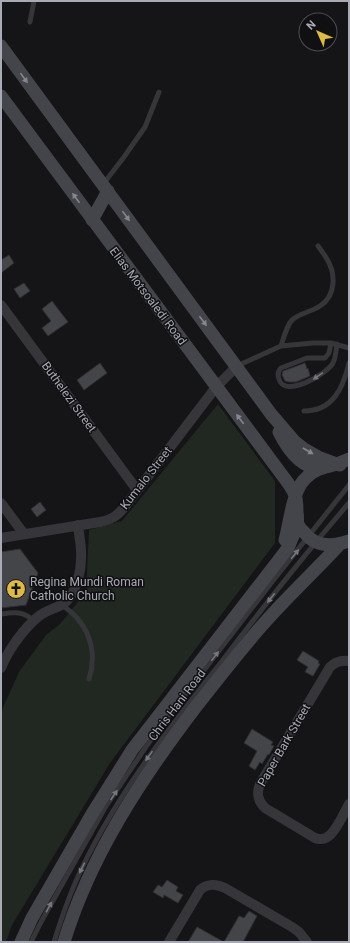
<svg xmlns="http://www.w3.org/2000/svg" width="350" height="943" font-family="Roboto,sans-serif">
	<rect width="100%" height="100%" fill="#151416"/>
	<path fill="#212822" d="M218,404L275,481V543L110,763L12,925L6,942H1V712L19,672L46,635L60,624L86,592L89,530L122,521Z"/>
	<path fill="#444549" stroke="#2f2f32" d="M9,255L14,263L1,273V260Z
		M24,283L30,291L20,298L14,289Z
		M52,301L68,322L48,336L42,328L51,321L42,309Z
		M100,363L107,373L84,390L77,380Z
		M305,363L307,369L308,368L310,376L296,382H289L285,381L282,375L283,371Z
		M40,502L46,510L37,517L31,509Z
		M20,549L38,573L26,605L1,608V552Z
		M303,651L319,661L318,663L320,664L313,676L305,672L308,667L297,660Z
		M252,729L273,742L271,745L274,746L269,755L268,754L262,764L260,762L255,770L249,766L257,751L244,743Z
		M167,880L178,887L176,891L183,895L178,903L164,895L163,898L153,892L158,885L162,887Z
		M249,911L257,916L243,942H188L197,927L224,942L239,916L244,918Z"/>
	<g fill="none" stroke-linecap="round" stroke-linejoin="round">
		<path stroke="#36363a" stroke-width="5" d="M30,22L34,1
			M104,183L124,157L145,127L159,92
			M331,343L329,353L325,358H307L281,368C278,371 277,374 279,379C284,399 327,374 333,363C336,357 336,350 337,344
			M281,346C284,337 286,327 292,320C300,313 311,312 320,306C336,296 336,274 327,259C324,254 321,250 318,246
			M237,366L281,346L313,343H331L349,348
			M304,411C333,411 343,388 349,363
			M62,605C67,609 73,613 77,618C92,635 96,657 89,679
			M1,614C15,612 23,611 34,621
			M31,942L41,922L106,806L154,735L272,582L349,485
			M54,942C62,916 71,890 83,866C119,791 171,726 222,661C263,607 305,554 349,503"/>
		<path stroke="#36363a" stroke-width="10" d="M1,305L137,490
			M1,503L24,534
			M1,538L100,522C114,519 118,515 127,504L216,387L237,366
			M349,661C342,660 335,662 330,667L260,784C256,794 258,801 265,808L315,838C320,840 326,839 330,835C336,830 345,812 349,804
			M1,668C8,650 24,628 39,616C49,608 63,608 70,597C77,587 81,571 81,559C82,548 79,536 78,525
			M169,942L200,890C208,883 216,884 225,888L292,927L299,932L307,942"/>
		<path stroke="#44454a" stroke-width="13" d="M1,46L271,414L295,442L304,449L318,457L337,464L349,459
			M1,96L288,483C296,495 297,498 297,512C298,516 297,521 298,524C299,527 302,530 304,532C315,547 332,547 349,541
			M92,220L108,191
			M279,432C287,448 301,468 320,468
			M285,540C290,523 292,490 306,478C314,469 326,467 337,464L340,465
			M21,942L32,918L92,814L132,750L288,548L298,524
			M64,942C90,856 141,779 195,708C218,679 241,649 266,621C289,595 315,571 339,545"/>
	</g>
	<defs><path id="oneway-solid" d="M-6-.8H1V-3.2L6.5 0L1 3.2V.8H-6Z"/></defs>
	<g fill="#858790">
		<use href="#oneway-solid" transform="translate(24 78) rotate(54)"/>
		<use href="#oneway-solid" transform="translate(76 198) rotate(-126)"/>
		<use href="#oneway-solid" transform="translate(126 216) rotate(54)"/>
		<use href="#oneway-solid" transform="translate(203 321) rotate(53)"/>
		<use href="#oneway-solid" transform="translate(240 419) rotate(-127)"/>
		<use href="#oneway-solid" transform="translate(308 451) rotate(30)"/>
	</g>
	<g fill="#75767e">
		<use href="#oneway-solid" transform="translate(318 376) rotate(146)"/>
		<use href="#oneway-solid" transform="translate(295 554) rotate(-51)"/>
		<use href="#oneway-solid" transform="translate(271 598) rotate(128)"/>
		<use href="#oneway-solid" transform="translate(215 656) rotate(-52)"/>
		<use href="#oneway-solid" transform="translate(149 756) rotate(125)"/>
		<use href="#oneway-solid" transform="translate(114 795) rotate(-56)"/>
		<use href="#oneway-solid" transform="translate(82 868) rotate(116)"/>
		<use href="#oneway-solid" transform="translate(49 907) rotate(-61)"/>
	</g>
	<defs>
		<symbol id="church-disc" viewBox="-11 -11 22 22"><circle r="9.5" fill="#ddba45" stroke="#100f11"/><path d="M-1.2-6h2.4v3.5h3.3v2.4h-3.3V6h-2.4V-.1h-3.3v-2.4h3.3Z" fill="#111"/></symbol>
	</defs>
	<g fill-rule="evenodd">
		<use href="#church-disc" x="5" y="578" width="22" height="22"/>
	</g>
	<g text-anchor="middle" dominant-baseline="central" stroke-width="3" stroke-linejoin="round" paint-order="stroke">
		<g font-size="12" fill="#a8aab5" stroke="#100f11">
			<text transform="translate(148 296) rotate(53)">Elias Motsoaledi Road</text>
			<text transform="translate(69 397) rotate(54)">Buthelezi Street</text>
			<text transform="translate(146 478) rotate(-52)">Kumalo Street</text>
			<text transform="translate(177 705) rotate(-53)">Chris Hani Road</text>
			<text transform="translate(284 745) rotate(-60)">Paper Bark Street</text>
		</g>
		<g font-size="12" fill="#a8aab5" stroke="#100f11" text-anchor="start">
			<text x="30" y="582">Regina Mundi Roman<tspan x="30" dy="14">Catholic Church</tspan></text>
		</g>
	</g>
	<rect width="350" height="943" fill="none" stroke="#a8aab5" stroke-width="4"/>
	<g transform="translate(318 32) rotate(315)"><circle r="19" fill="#100f11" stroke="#4d4d53"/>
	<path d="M0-3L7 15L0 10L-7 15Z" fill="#ddba45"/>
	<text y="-6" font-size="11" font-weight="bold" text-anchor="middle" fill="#a8aab5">N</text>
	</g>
</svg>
